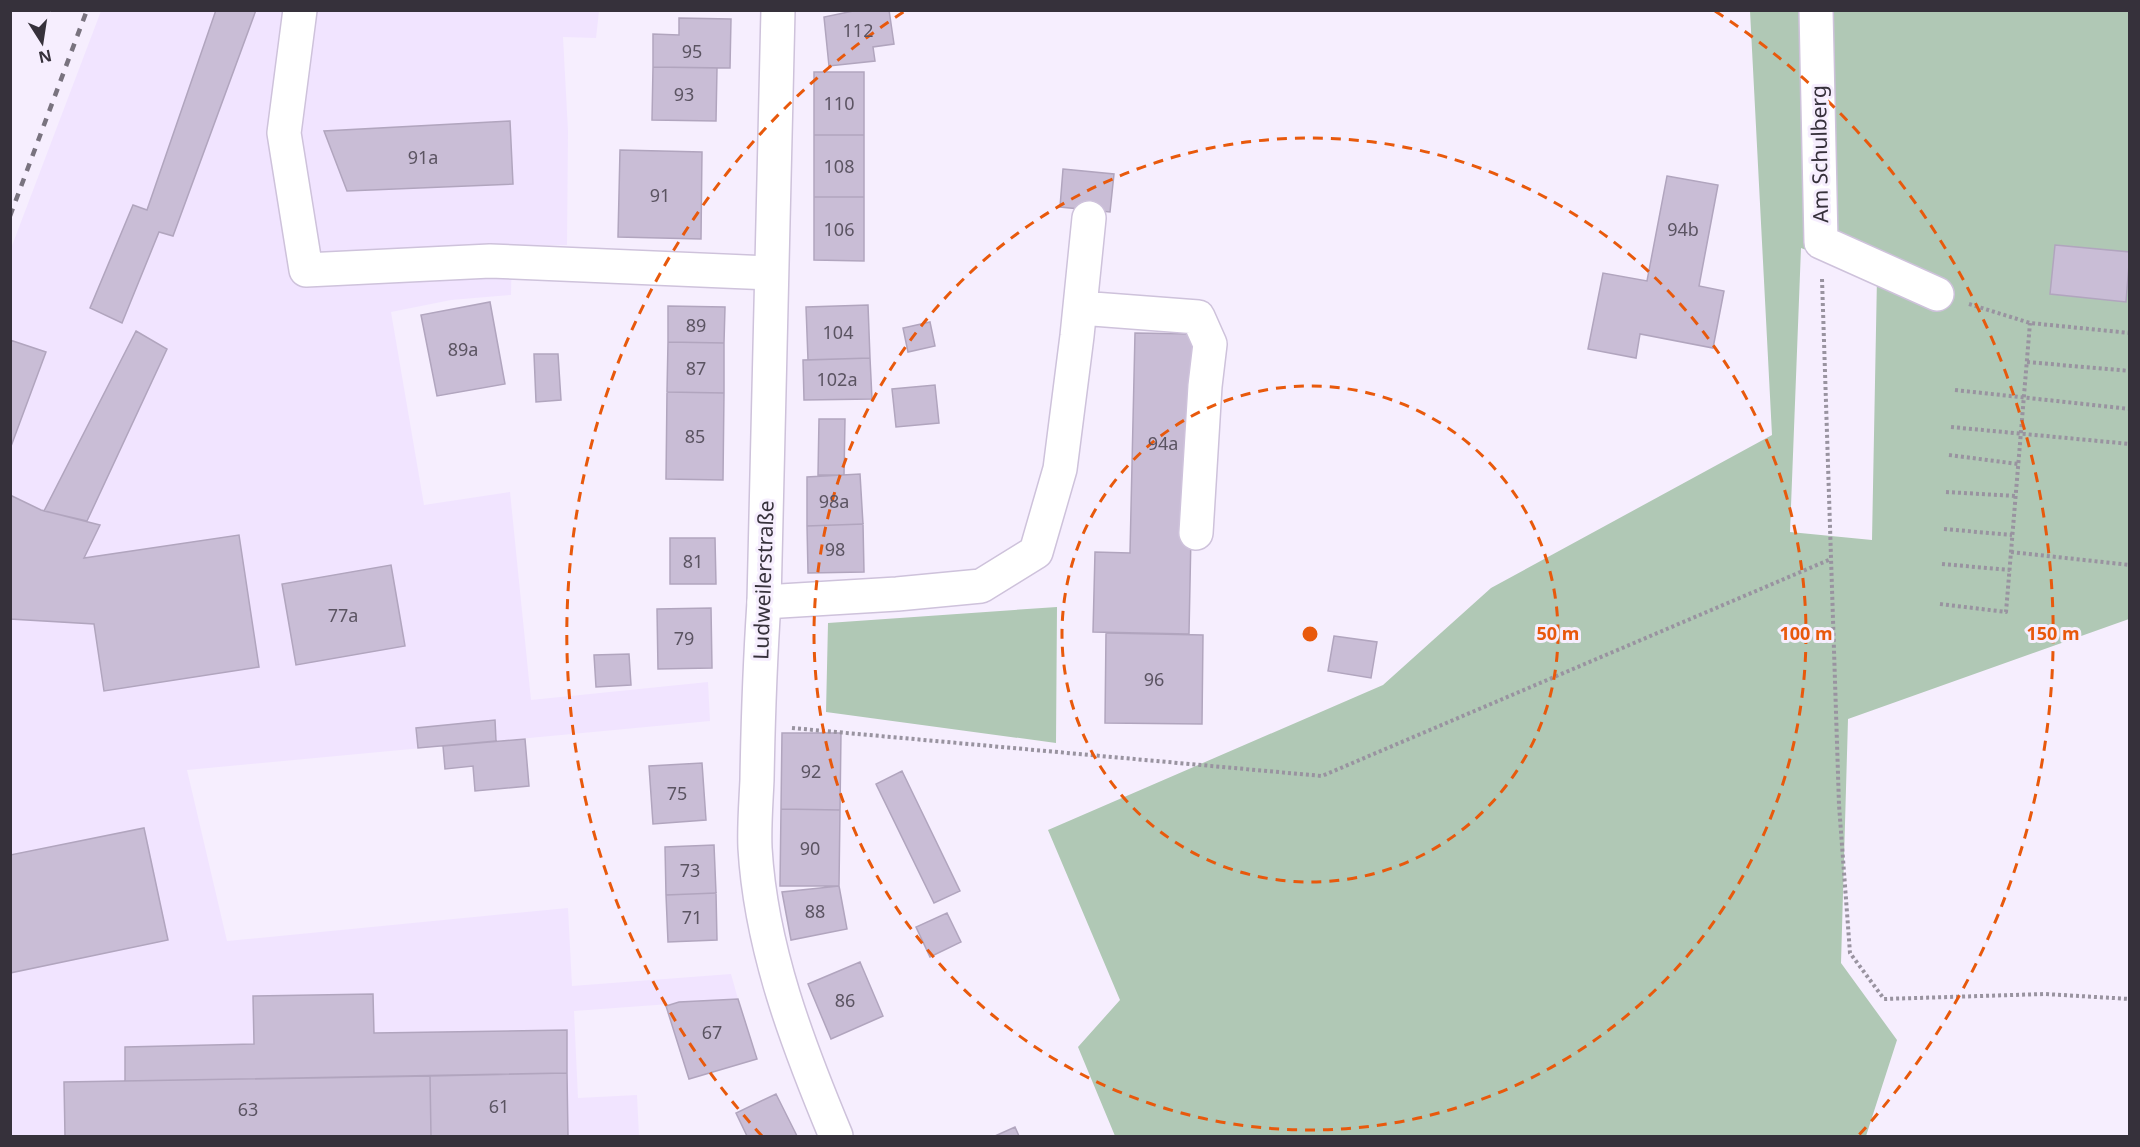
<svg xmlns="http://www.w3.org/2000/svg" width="2140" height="1147" font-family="'Noto Sans',sans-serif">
	<rect width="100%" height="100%" fill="#f6eefe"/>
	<path fill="#f1e4ff" d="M101,11H599L596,38L563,37L568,131L567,245L512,246L511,295L451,300L391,312L424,505L510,492L531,700L708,682L710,721L187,770L227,941L568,908L572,986L731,974L738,999L574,1011L578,1098L637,1095L639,1136H11L10,251Z"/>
	<path fill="#b0c8b5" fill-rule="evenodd" d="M1750,11H2129V619L1848,719L1841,963L1897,1040L1866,1136H1115L1078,1047L1120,1000L1048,830L1383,685L1491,588L1772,435ZM1801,248L1877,277L1872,540L1790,532Z
		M1057,607L1056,743L826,712L828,623Z"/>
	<path fill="#c9bdd6" stroke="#b1a5be" stroke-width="1.5" d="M216,10H256L173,236L159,232L122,323L90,308L133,205L147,210Z
		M858,10H889L894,44L873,47L875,61L829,66L824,17Z
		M679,18L731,19L730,68L653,67V34L679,35Z
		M653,67L717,68L716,121L652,120Z
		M814,72H864V135H814Z
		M510,121L513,184L347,191L324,131Z
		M814,135H864V197H814Z
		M620,150L702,152L701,239L618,237Z
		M1063,169L1114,174L1110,212L1060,207Z
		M1667,176L1718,185L1699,286L1724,291L1713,348L1640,334L1636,358L1588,349L1603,273L1647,281Z
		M814,197H864V261L814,260Z
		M2055,245L2130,252L2126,302L2050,294Z
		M490,302L505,384L437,396L421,315Z
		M868,305L870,358L808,360L806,307Z
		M668,306L725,307L724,343L668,342Z
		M930,322L935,346L908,352L903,328Z
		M136,331L167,349L87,521L44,511Z
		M1135,333L1195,334L1189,634L1093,632L1095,552L1130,553Z
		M10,340L46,352L10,449Z
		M668,342L724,343V393L667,392Z
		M534,354H558L561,400L536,402Z
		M870,358L872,399L804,400L803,360Z
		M935,385L939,423L896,427L892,389Z
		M667,392L724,393L723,480L666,479Z
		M819,419H845L844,475H818Z
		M860,474L863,524L807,526V477Z
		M10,495L41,510L100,525L84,558L239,535L259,667L104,691L94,624L10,619Z
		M863,524L864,572L808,573L807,526Z
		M670,538H715L716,584H670Z
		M391,565L405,646L296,665L282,584Z
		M711,608L712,668L658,669L657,609Z
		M1106,633L1203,635L1202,724L1105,723Z
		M1334,636L1377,642L1371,678L1328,671Z
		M629,654L631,685L596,687L594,655Z
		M495,720L496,741L418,748L416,728Z
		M782,733H841L840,810L781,809Z
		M525,739L529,786L475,791L473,766L445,769L443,746Z
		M702,763L706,820L653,824L649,766Z
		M902,771L960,891L934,903L876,784Z
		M781,809L840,810L839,886H780Z
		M144,828L168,940L10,973V855Z
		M714,845L716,893L666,895L665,847Z
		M839,886L847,929L791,940L782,892Z
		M716,893L717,940L668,942L666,895Z
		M947,913L961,942L930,957L916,927Z
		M860,962L883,1016L831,1039L808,984Z
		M373,994L374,1033L567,1030V1073L125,1081V1047L254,1044L253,996Z
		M738,999L757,1059L689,1079L666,1006L679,1002Z
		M567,1073L568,1136H431L430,1076Z
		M430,1076L431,1136H65L64,1082Z
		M776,1094L797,1136H747L736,1113Z
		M1015,1127L1019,1136H995Z"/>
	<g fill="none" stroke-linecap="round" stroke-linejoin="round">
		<defs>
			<path id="minor" d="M300,10L284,133L306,270L490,261L771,273
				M1816,10L1821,242L1937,294
				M1080,308L1198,317L1210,344L1205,386L1196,533
				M764,602L897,594L981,586L1036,552L1060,469L1077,336L1089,218"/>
			<path id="major" d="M778,10L764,602C760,662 758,721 757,780C756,802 754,826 755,848C761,949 798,1045 836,1136"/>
		</defs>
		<use href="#minor" stroke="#cec2db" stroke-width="36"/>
		<use href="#major" stroke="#cec2db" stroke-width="36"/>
		<path stroke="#9993a0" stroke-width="4" stroke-dasharray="3 3" stroke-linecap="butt" d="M1822,279L1839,805L1850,953L1884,999L2045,994L2130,999
			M1969,304L2030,323L2130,333
			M2027,362L2130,371
			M1955,390L2130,409
			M1951,427L2130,444
			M1949,455L2018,464
			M1946,492L2016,496
			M1944,529L2012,535
			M2011,552L2130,565
			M1942,564L2010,570
			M1940,604L2006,612L2030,323
			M792,728L1322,776L1831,559"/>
		<use href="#minor" stroke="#fff" stroke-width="33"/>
		<use href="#major" stroke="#fff" stroke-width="33"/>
		<path stroke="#79737f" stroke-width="4.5" stroke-dasharray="8 8" stroke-linecap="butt" d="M10,216L87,10"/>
	</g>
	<g fill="none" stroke="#e8590c" stroke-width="3" stroke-dasharray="10 8">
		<circle cx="1310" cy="634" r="248"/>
		<circle cx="1310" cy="634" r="496"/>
		<path d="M762 1136A743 743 0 0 1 905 11M1715 11A743 743 0 0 1 1858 1136"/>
	</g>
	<g text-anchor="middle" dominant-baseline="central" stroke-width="6" stroke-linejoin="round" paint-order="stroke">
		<g font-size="18" fill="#5b5462">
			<text x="858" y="30">112</text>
			<text x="692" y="51">95</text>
			<text x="684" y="94">93</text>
			<text x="839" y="103">110</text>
			<text x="423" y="157">91a</text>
			<text x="839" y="166">108</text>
			<text x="660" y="195">91</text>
			<text x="839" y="229">106</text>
			<text x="1683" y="229">94b</text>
			<text x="696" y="325">89</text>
			<text x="838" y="332">104</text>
			<text x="463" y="349">89a</text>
			<text x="696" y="368">87</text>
			<text x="837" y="379">102a</text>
			<text x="695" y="436">85</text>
			<text x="1163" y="443">94a</text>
			<text x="834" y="501">98a</text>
			<text x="835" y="549">98</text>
			<text x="693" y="561">81</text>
			<text x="343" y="615">77a</text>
			<text x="684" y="638">79</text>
			<text x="1154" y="679">96</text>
			<text x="811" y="771">92</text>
			<text x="677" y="793">75</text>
			<text x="810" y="848">90</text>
			<text x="690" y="870">73</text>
			<text x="815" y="911">88</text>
			<text x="692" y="917">71</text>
			<text x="845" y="1000">86</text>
			<text x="712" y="1032">67</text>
			<text x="499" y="1106">61</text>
			<text x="248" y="1109">63</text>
		</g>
		<g font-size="21" fill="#36313b" stroke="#f6eefe">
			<text transform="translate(1819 154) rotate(-91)">Am Schulberg</text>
			<text transform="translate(763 580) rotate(-88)">Ludweilerstraße</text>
		</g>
	</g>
	<circle cx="1310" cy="634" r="9" fill="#e8590c" stroke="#f6eefe" stroke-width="3"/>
	<g font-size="18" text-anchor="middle" font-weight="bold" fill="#e8590c" stroke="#f6eefe" stroke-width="6" stroke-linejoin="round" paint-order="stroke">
		<text x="1558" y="640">50 m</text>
		<text x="1806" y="640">100 m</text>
		<text x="2053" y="640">150 m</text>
	</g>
	<rect width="2140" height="1147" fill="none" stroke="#36313b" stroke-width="24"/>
	<g transform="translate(42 42) rotate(168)" stroke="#f6eefe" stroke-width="4.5" paint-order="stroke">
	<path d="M0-4.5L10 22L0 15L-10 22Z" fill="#36313b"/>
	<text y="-9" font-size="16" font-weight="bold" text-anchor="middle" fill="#36313b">N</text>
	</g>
</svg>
